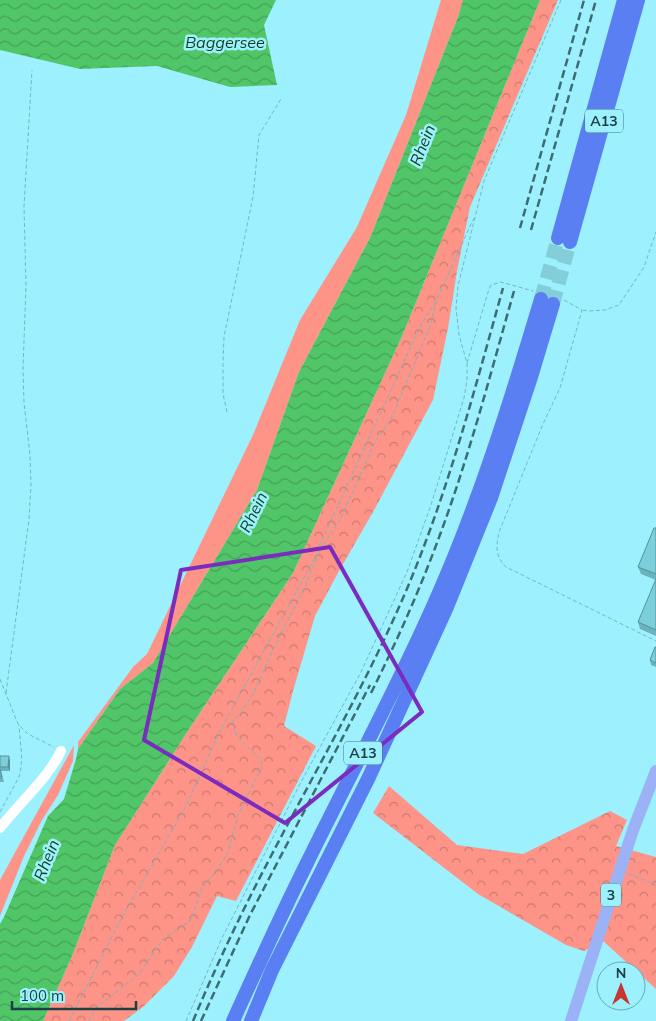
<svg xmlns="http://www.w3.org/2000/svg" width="656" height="1021" font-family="Mulish,sans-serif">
	<defs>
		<pattern id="forest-crowns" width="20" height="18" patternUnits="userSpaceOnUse" patternTransform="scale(1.25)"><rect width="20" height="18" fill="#fd9487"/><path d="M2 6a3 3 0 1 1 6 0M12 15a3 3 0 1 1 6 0" fill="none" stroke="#cc7a70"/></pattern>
		<pattern id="water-waves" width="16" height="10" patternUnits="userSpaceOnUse" patternTransform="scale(1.25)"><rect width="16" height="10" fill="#51c668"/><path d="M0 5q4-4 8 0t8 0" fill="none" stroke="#43a257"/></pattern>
	</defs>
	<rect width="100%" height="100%" fill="#9df1fe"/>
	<path fill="#fd9487" d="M441,0H464L458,17L370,238L299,372L257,490L153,663L120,689L78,749V742L133,667L147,654L253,435L300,320L357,227L406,115Z
		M74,745L73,761L58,795L42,820L24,856L0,916V880Z"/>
	<path fill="url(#forest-crowns)" d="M540,0H558L470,207L457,271L448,328L433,400L373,512L339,571L315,616L293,691L284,726L316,746L236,901L217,896L192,947L174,976L143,1007L124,1021H43L72,956L115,845L189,729L293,573L402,336Z
		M389,786L457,845L523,854L610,811L627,820L616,846L656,857V989L603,941L584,951L566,945L478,894L373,813Z"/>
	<path fill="url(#water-waves)" d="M0,0H276L264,25L277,85L230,87L157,66L80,69L0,50Z
		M463,0H540L402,336L293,573L189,729L115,845L72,956L43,1021H0V924L4,917L48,816L64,799L76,759L78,749L120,689L153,663L257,490L299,372L370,238L458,17Z"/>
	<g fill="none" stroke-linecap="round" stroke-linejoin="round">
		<path stroke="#83ced9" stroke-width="14" stroke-dasharray="14 7" stroke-linecap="butt" d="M541,299L558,238
			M553,304L570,242"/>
		<path stroke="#73b7c2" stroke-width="1" stroke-dasharray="4 2.5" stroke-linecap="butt" d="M564,300L582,310L560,388L543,424L499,532C496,547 495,556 506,567L656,641
			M583,310L589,311L605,310L619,305L644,267L656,232
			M467,363L489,289L491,285L501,282L533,291
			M227,412L223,394V362L224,337L253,197L259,135L281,99
			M319,552L320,544L422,323L435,303
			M0,679L18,724L28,734L54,747
			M6,693L29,519L31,485L30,455L24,403L23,369L26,286L24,206L32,70
			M0,812L19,777C24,760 20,743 19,725
			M629,874L656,885
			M69,1021L121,919L185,808L220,731L313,561L317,556
			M89,1021L97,1007L139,974L163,939L191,920L202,888L216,872L228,852L238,815L262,767L261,760L236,735L233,721L240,714L253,694L271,654L302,593L321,548L340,520L374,444L392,417L431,324L436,302L471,224L475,217
			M186,1021L222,938L300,784L361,672L407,572L431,505L464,398L467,380V363L459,335L456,308L458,286L484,181L561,0"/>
		<path stroke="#fff" stroke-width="10" d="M0,828C20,802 46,781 61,751"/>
		<path stroke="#9bb2f7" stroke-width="12" d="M571,1021L633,830L656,771"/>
		<path stroke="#597ff2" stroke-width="14" d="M558,238L624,0
			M570,242L638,0
			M233,1021C257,968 281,915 307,863C349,777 395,692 434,604C478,506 510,403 541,299
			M251,1021L272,970L369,777L447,607L491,498L531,377L553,304"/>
		<path stroke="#3d6c73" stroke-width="2.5" stroke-dasharray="8 4" stroke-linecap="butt" d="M520,228L584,0
			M531,230L596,0
			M371,693C397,641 421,587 441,532C470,453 491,372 514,291
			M193,1021C216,966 242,911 270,858C312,777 358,698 395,616C443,511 472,399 503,288
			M201,1021L250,915L370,685"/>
	</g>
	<path fill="#6ab2bc" d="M656,528V636L640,629L638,622L656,580L641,574L638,567Z
		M656,647V667L651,665L650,660Z
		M0,756L10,761V771H1L4,782H0Z"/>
	<path fill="#569199" d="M9,756L10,761V771L8,767Z"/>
	<path fill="#7bcfdb" stroke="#569199" d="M654,528H656V574L638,567Z
		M656,579V630L638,622Z
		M655,647H656V663L650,660Z
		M0,756H9L8,767H0Z
		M0,769L2,777H0Z"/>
	<path fill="none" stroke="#7b2cbf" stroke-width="4" stroke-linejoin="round" d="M330,547L422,712L285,823L144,740L181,570Z"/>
	<g text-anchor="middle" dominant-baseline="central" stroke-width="5" stroke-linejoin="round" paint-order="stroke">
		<g fill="#9df1fe" stroke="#43757c" stroke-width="1">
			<rect x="585" y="109.5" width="38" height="23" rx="4"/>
			<rect x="344" y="741.5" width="38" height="23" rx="4"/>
			<rect x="601" y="883.5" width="20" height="23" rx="4"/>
		</g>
		<g font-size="14" font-weight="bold" fill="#1d4045">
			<text x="604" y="121">A13</text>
			<text x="363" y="753">A13</text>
			<text x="611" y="895">3</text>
		</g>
		<g font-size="16" font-style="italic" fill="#113f1b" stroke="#9df1fe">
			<text x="225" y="42">Baggersee</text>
			<text transform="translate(422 145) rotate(-68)">Rhein</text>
			<text transform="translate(253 512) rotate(-64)">Rhein</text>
			<text transform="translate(46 860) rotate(-68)">Rhein</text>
		</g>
	</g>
	<g transform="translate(621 986)"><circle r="24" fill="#9df1fe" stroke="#6aaab4"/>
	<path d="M0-4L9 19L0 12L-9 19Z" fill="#c53730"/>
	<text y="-8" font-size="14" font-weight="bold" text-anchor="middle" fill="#1d4045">N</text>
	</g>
	<path d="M12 1001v8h124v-8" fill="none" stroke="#1d4045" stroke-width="2.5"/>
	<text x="20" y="1001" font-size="15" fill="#1d4045" stroke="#9df1fe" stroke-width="4" paint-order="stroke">100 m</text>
</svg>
